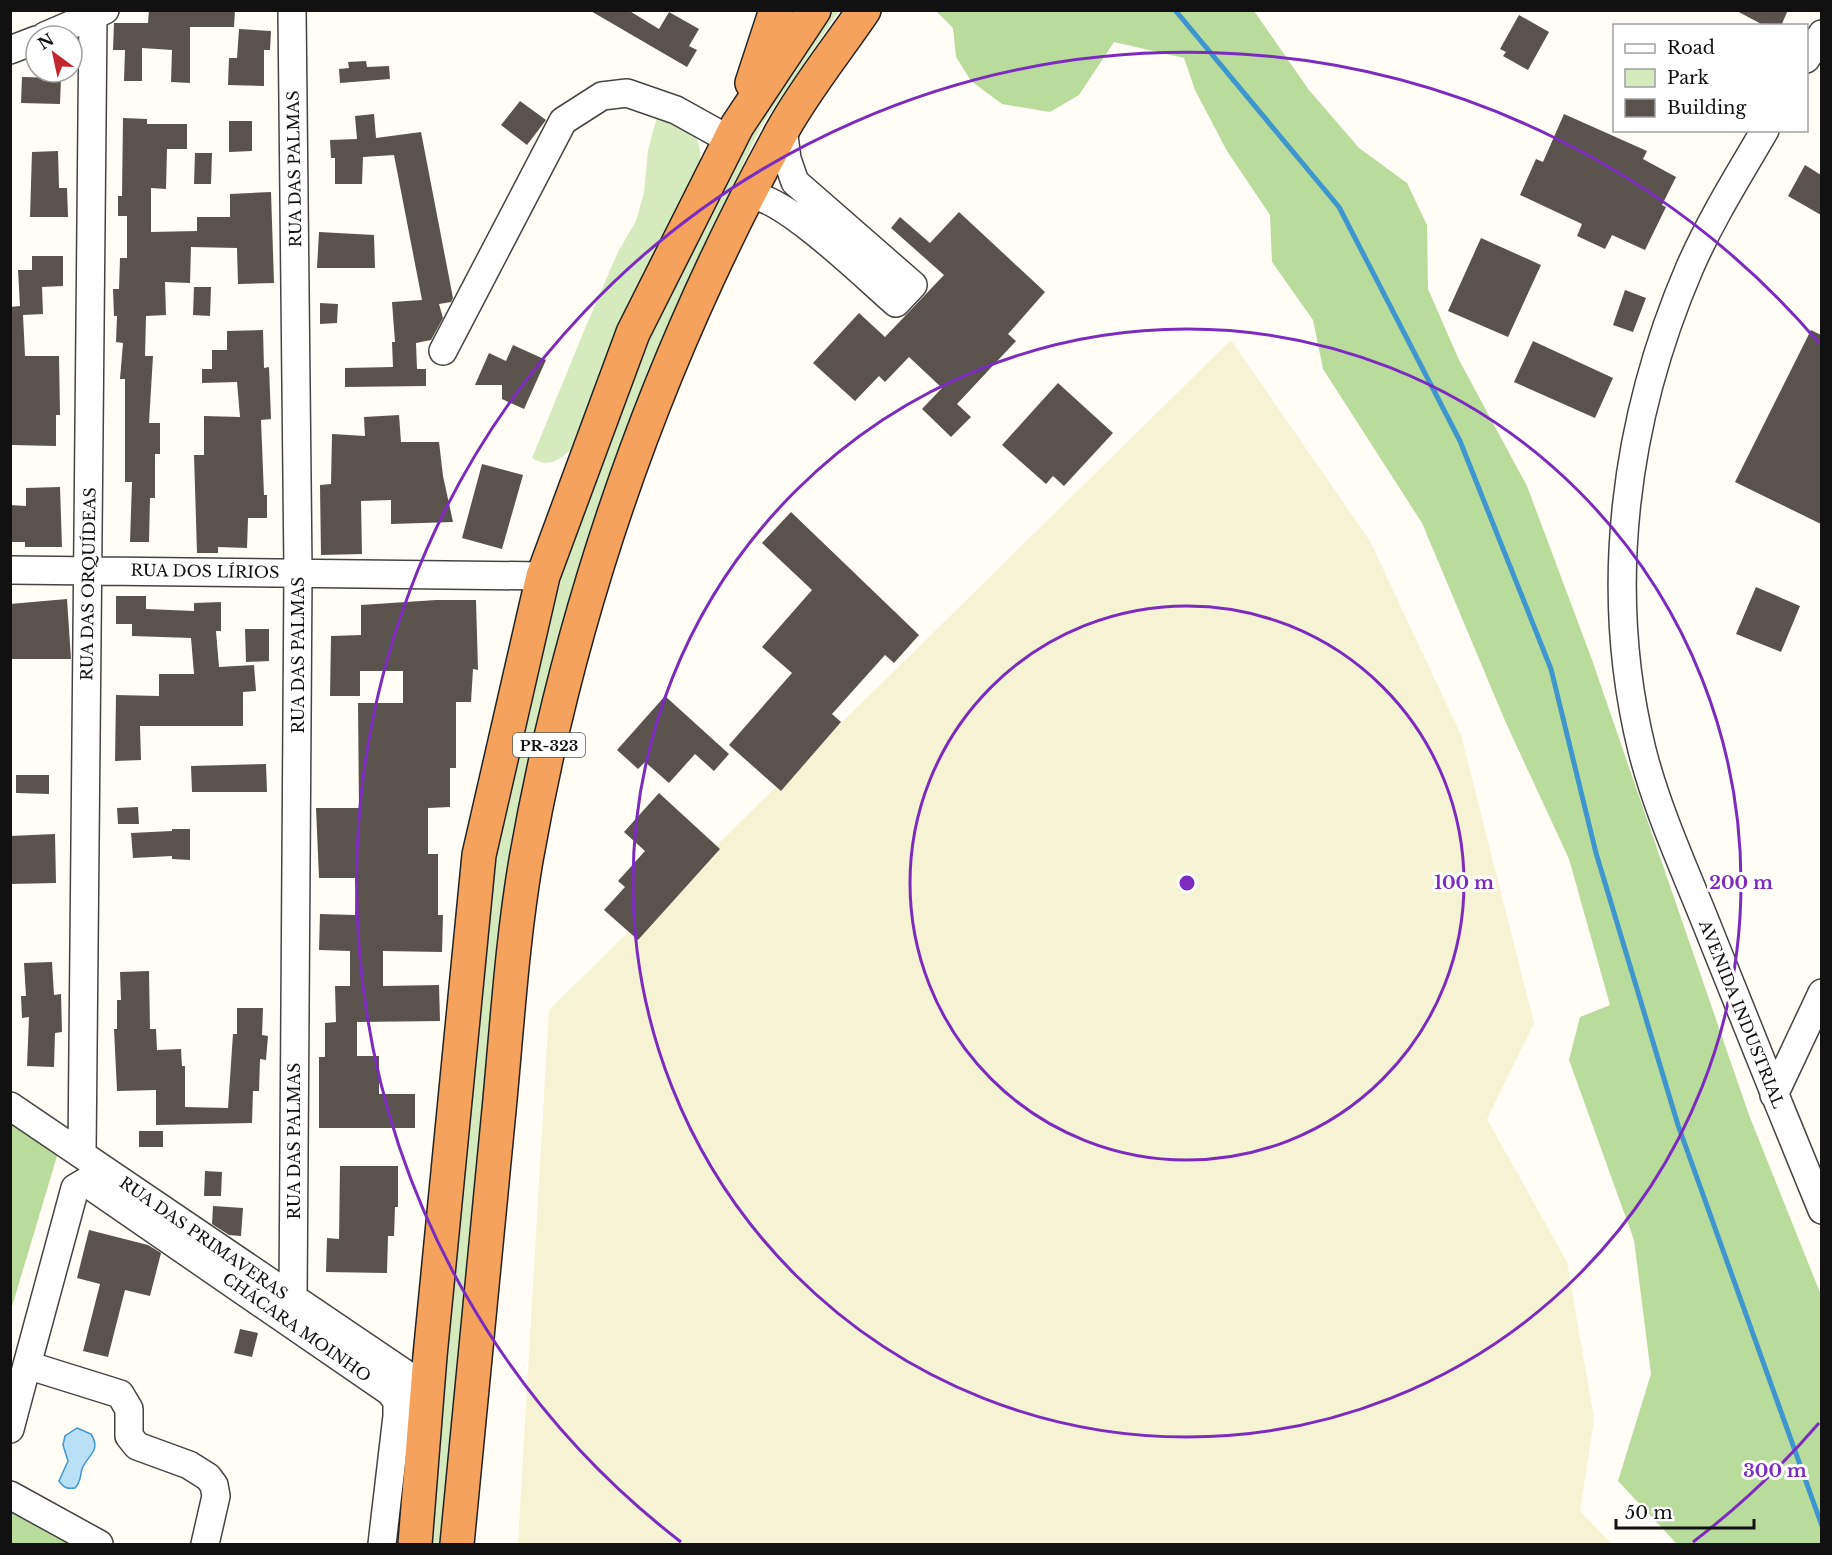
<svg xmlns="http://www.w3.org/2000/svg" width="1832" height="1555" font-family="'Libre Baskerville',serif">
	<rect width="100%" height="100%" fill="#fffdf5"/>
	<path fill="#f6f3d4" d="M1231,340L1370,541L1461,735L1534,1023L1487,1119L1567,1262L1594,1419L1580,1511L1612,1544H518L549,1010Z"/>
	<path fill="#d5ebbd" d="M827,11H839L762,125L743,164L694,275L558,645L441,1544H425L485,930L501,818L544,638L571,535L642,344L726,168Z
		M658,113C682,127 703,130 700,161L633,303L576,444C564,457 550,470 532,458L586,326L618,252L636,221L644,192L648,150Z"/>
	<path fill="#b9dc9c" d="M936,11H1254L1309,90L1359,148L1407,183L1427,225L1428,289L1459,360L1527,486L1591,657L1749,1115L1821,1295V1544H1677L1618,1481L1651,1374L1634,1240L1569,1060L1580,1017L1610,1005L1569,859L1506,723L1422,523L1323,369L1313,320L1272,262L1270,215L1227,151L1195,90L1184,58L1114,42L1079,95L1050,112L1002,104L971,81L956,57L953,28Z
		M11,1122L57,1156L11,1310Z
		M11,1512L72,1544H11Z"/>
	<path fill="#b9e0f7" stroke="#3f96cf" stroke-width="1.5" d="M77,1428L91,1434C102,1451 87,1455 82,1469C80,1476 81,1482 75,1488C67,1489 64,1488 59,1481L68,1461L63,1445L65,1436Z"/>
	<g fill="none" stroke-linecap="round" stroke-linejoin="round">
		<path stroke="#3f96cf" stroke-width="5" d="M1175,10L1339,207L1460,441L1551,669L1596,853L1678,1125L1822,1526"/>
	</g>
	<path fill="#5a524d" d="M149,10H235L234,27H190V83L171,82L172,50L142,48V81H124L125,50H113L114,23H148Z
		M589,10H628L659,29L669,12L699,29L689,46L697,50L687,67Z
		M1735,10H1788L1781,26H1765Z
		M1519,15L1549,32L1528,70L1503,56L1506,52L1500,49Z
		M239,29L271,31L270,50H264V86L228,85L229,58H237Z
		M366,61L367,67L389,66L390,79L340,83L339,69L349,68L348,62Z
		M22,77L61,78L60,104L21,103Z
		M520,101L546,120L527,145L501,125Z
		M374,114L376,138L421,132L453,298L451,302L439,304L443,318L431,340L416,343L417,369H426V386L345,387V368L393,367L392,342H395L392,302L422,300L394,155L363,157L362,184H335V158H331L330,140L357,139L355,116Z
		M1564,114L1647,151L1643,159L1676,177L1662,205L1666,207L1645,250L1612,235L1605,249L1577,236L1582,224L1520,195L1536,159L1543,162Z
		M123,118L147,119V124H187V149H167L166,189L151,188V232L197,231V217H230V194L271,192L274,283L238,284L237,248L191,247L190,283L165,282L166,315L146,316L145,356H153L149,423H160V454H155V498H150L149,542H130L132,482H125V379H120L123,343L116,342L117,316H114L113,289H119L120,258H127V216H118V196H122Z
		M229,121H252V151L229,152Z
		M58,151L59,188H67L68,217H30L32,152Z
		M195,153H212L211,184H194Z
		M1805,165L1821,175V215L1788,196Z
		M959,212L1045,292L1008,334L1016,341L957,404L971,417L951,437L922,409L942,388L909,357L885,382L879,376L855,401L813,363L859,313L885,337L944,275L891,228L900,217L930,243Z
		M319,232L374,235L375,268H317Z
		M1481,238L1541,265L1508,337L1448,311Z
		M32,256H63V286L42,287L43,314L23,315L25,356H59L60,415H56V446L12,445L10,307L20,306L18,270H32Z
		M194,287H211L210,316L193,315Z
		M1625,290L1646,298L1633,332L1613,325Z
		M320,303L338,304L337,323L320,324Z
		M263,330L264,368L269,367L271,419L261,420L264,495H267V518H248L247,548L218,547V553H197L194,455H204V416L240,417L237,382L202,383V369H212V350H227V331Z
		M1811,330L1821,335V524L1735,482Z
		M1533,341L1613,378L1595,418L1514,382Z
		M513,345L546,360L524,409L502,399V385H475L489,353L506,361Z
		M1058,383L1113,433L1064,486L1053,476L1046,484L1002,445Z
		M399,415L401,442H439L443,476L453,522L391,524V500L361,501L362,554L321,555L320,485L331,484L332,434L365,436L364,417Z
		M482,464L523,475L502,549L462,538Z
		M60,487L62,547H25V542H10V505L26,506V488Z
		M791,512L919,635L894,663L885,655L832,714L841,722L781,791L729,745L792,673L762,647L812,590L762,543Z
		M1756,587L1800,606L1781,652L1736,634Z
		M116,596H146V609L194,611V603L221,602V631H216L219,667L254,665L256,691L243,692V726H140L141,760L115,761L116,695L159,696V674H194L191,638L132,636V624H116Z
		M67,599L71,659H10V604Z
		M436,600H476L478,670L473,669L471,702H456V768H450V807L428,808V854H438V915H443L442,952L383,951V986L439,985L440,1021L357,1022V1056H379V1094H415V1128H319V1057H325V1023L336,1022L335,986H350V951L319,950L320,914L355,915L356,878H319L316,808H359L358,703H403V671H360V696H330L331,636L361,635V605Z
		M245,629H269V661L246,662Z
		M665,696L729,754L714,771L695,754L669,783L645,762L638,769L617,750Z
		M266,764L267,792H192L191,766Z
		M16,775H49V794L16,793Z
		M659,793L720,849L638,940L604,910L625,887L618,881L645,851L624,832Z
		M138,807L139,824H118L117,808Z
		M172,829H190V860L172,859V856L133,858L131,833L172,831Z
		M55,834L56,883L10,884V836Z
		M52,962L54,995L61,994L62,1032L55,1033L54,1067L27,1066L29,1017L22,1018L21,996H26L24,963Z
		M149,971L150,1029H156L157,1050L181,1049L182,1066H185V1107L228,1108L233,1034H237V1008H263L262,1035L268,1036L266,1060L260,1059L259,1091H253L252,1123L156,1125V1090L117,1091L114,1029H117V1000H121L120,972Z
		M139,1131H163V1147H139Z
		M340,1166H398V1207H395L394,1236H388L387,1273L326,1272L327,1238L339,1239Z
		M205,1171L222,1172L221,1196H204Z
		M213,1206L243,1208L241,1236L229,1235L212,1224Z
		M89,1230L148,1245L161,1253L150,1296L125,1290L108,1357L83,1351L100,1284L77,1278Z
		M240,1329L258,1333L252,1357L234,1353Z"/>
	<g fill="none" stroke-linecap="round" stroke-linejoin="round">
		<defs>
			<path id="minor" d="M292,10L298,572L293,1299
				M45,36L105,10
				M10,50L36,40
				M1806,59L1822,34
				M1765,130C1739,175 1711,219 1690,267C1625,418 1602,588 1642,750C1658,813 1686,872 1710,933C1747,1025 1784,1118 1822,1210
				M750,196C783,195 868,279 896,303L913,285L795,182L787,159L783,128
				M443,351L563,121L602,96L627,93L676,110L730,140
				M10,570L543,576
				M1774,1095L1822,993
				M10,1106L404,1373L426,1396
				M82,1153L93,16
				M10,1429L27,1365
				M10,1495L99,1544
				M205,1544L216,1496L214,1485L208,1477L189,1465L137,1446L129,1436V1409L120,1394L27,1365L75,1188L85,1182L390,1392L397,1401V1416L382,1544"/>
			<path id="highway" d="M752,83L776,10
				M415,1544L430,1356L479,855L543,576L633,333L737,126L814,10
				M457,1544C471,1400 485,1255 499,1110C507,1027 512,942 526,860C571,605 657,359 782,131C805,89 837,50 864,10"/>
		</defs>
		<use href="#minor" stroke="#444" stroke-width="30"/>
		<use href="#highway" stroke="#222" stroke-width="36"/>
		<use href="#minor" stroke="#fff" stroke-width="27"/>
		<use href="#highway" stroke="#f5a25d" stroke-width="33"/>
	</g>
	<g fill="none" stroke="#7b2cbf" stroke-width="3">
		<circle cx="1187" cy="883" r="277"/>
		<circle cx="1187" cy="883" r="554"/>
		<path d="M1819 1423A831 831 0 0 1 1693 1542M681 1542A831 831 0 1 1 1819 343"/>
	</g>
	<g text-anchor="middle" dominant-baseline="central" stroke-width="6" stroke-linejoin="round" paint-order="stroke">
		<rect fill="#fff" stroke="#585858" stroke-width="1.5" x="513" y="733" width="72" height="24" rx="4.5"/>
		<g font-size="15" font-weight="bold" fill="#111">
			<text x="549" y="745">PR-323</text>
		</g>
		<g font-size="16" fill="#111" stroke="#fff">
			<text transform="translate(294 169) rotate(-91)">RUA DAS PALMAS</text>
			<text transform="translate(205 571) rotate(1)">RUA DOS LÍRIOS</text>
			<text transform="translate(88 584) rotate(-89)">RUA DAS ORQUÍDEAS</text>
			<text transform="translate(298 655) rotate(-90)">RUA DAS PALMAS</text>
			<text transform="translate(1742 1014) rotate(68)">AVENIDA INDUSTRIAL</text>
			<text transform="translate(294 1141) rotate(-90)">RUA DAS PALMAS</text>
			<text transform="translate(204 1238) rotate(35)">RUA DAS PRIMAVERAS</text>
			<text transform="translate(297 1327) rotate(35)">CHÁCARA MOINHO</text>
		</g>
	</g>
	<circle cx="1187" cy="883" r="9" fill="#7b2cbf" stroke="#fff" stroke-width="3"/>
	<g font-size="18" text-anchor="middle" font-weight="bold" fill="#7b2cbf" stroke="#fff" stroke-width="6" stroke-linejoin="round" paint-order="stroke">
		<text x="1464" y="889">100 m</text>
		<text x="1741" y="889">200 m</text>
		<text x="1775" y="1477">300 m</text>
	</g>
	<rect width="1832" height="1555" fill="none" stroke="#111111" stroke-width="24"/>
	<rect x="1613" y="24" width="195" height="108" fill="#ffffff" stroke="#a0a0a0" stroke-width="1.5"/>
	<rect x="1625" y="44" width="30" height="9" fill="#ffffff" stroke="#a0a0a0" stroke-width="1.5"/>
	<text x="1667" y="54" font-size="18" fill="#111111">Road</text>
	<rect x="1625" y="69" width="30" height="18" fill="#d5ebbd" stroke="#a0a0a0" stroke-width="1.5"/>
	<text x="1667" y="84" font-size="18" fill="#111111">Park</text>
	<rect x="1625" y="99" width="30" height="18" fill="#5a524d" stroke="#a0a0a0" stroke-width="1.5"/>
	<text x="1667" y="114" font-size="18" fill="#111111">Building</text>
	<g transform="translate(54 54) rotate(327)"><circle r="28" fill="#ffffff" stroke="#a0a0a0" stroke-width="1.5"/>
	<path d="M0-4.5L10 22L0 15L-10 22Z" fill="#c4262e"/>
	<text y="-9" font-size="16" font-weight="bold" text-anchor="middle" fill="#111111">N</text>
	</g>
	<path d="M1616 1519v9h138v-9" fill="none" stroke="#111111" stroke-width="3"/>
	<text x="1625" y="1519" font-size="18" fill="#111111" stroke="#ffffff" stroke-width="4.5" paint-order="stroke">50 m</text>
</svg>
